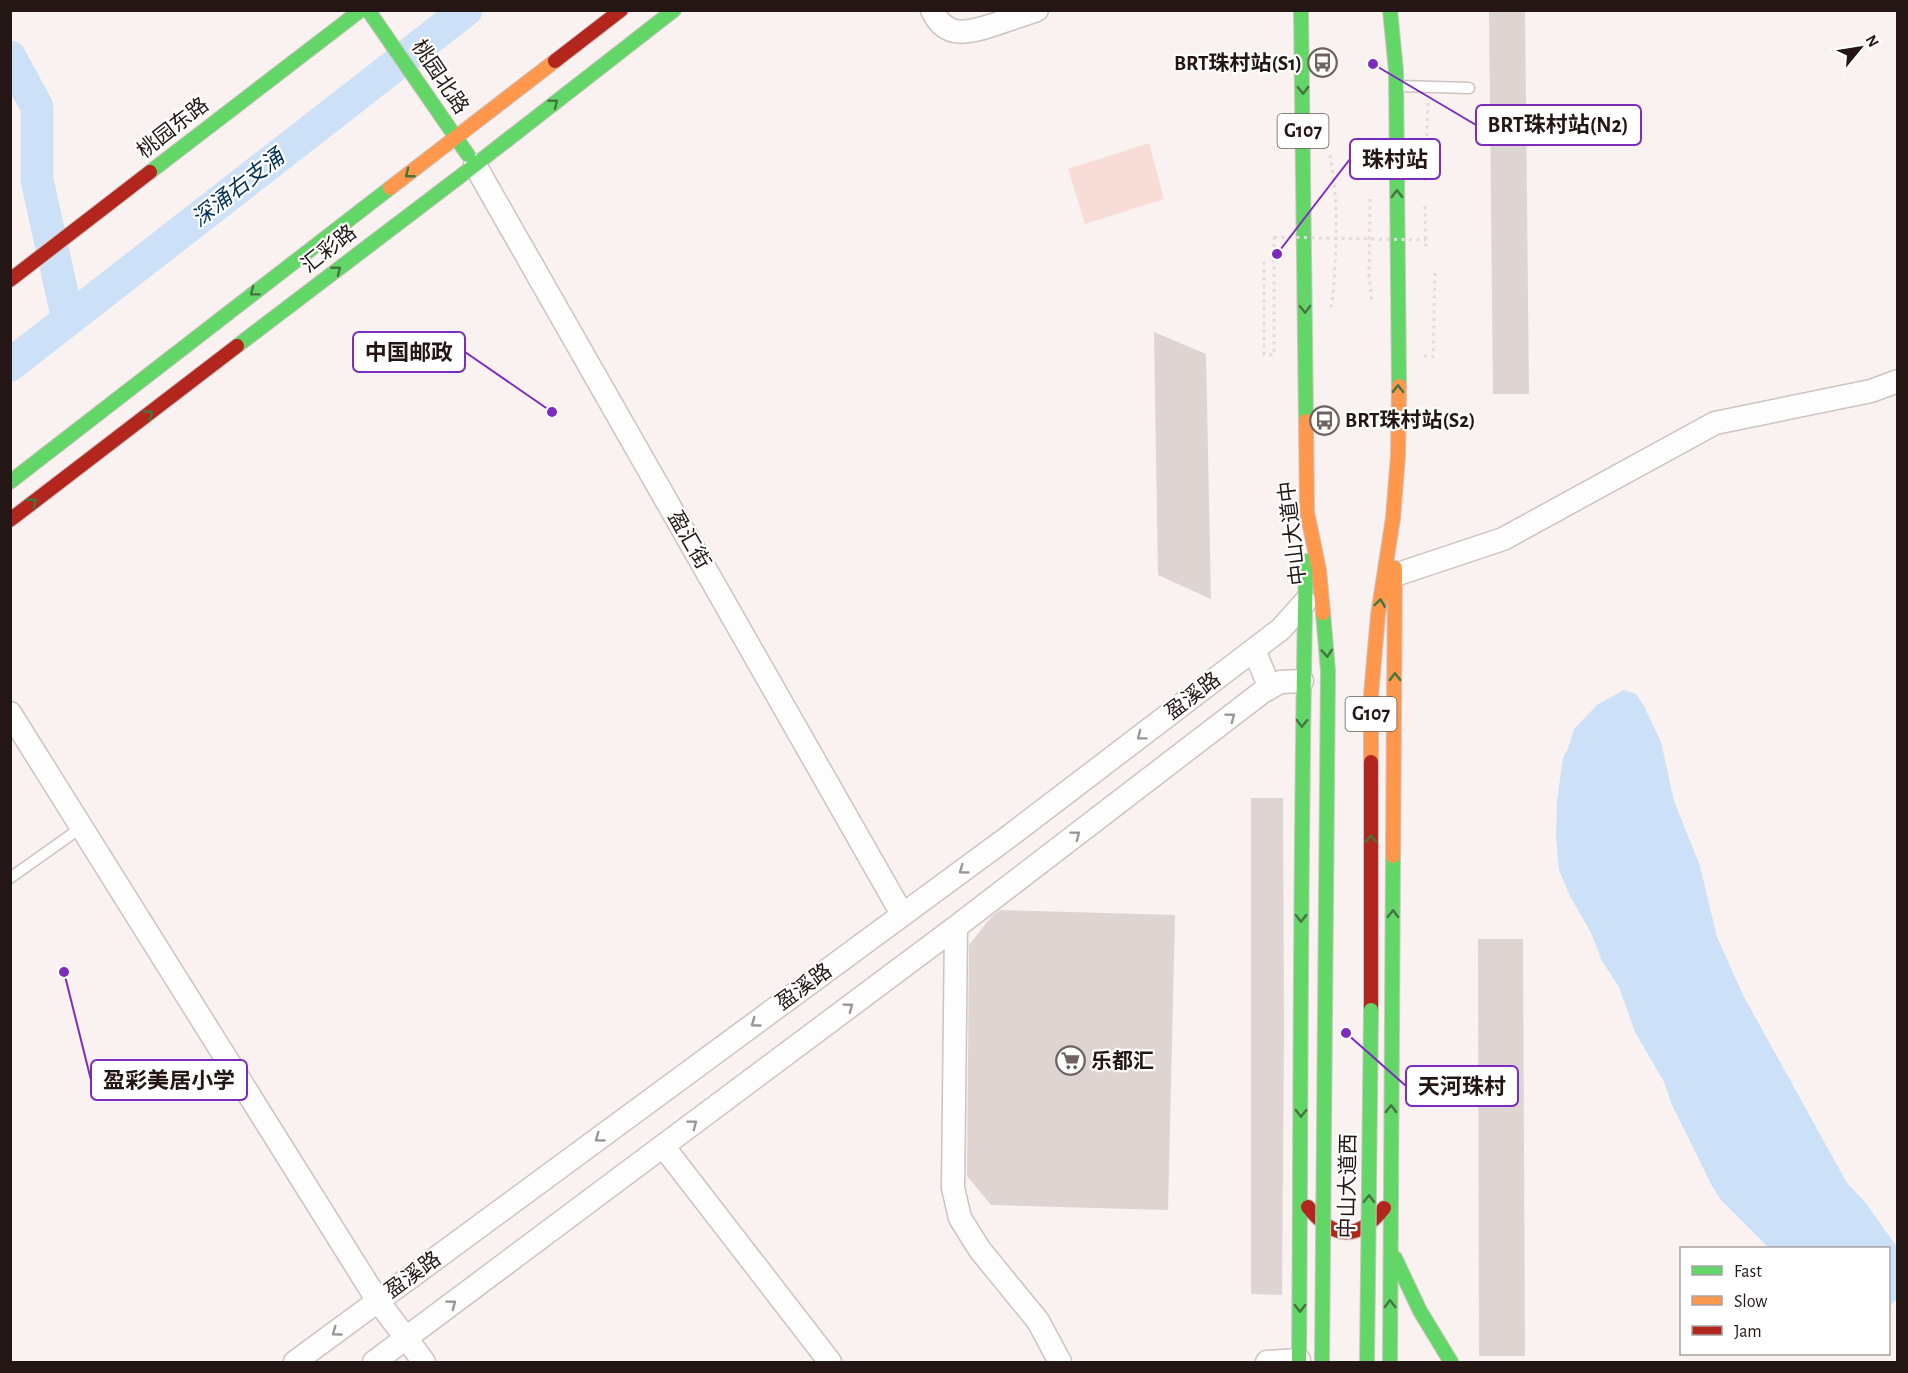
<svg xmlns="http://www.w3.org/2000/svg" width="1908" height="1373" font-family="'Alegreya Sans','Noto Sans SC',sans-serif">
	<rect width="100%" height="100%" fill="#faf2f0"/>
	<path fill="#f8dcd7" d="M1149,143L1164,199L1085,224L1068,169Z"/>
	<path fill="#cce1f7" d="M1624,690L1636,694L1644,706L1661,742L1674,801L1700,866L1717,937L1743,995L1847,1183L1865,1202L1897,1247V1299L1889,1306L1888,1248H1769L1721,1200L1712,1186L1672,1105L1664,1082L1635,1032L1619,987L1602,961L1591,933L1570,896L1559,870L1556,837L1557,801L1563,758L1569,746L1574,729L1597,705Z"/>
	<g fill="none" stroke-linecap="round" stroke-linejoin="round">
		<path stroke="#cce1f7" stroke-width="33" d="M10,57L37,107V180L68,320
			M10,365L466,10"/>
	</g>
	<path fill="#ded4d2" d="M1489,10H1525L1529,394H1493Z
		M1154,332L1206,354L1211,599L1158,575Z
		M1251,798H1283L1284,1034L1282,1295L1251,1294Z
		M1000,910L1175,915L1168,1210L991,1205L967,1176L969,945L991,917Z
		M1478,939H1523L1525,1356H1479Z"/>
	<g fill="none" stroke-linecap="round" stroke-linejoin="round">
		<defs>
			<path id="lane" d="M1399,86L1469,88
				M10,878L82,827"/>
			<path id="street" d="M932,10C946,41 971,32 996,24C1010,19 1023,15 1037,10
				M475,165L902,914
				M1395,575L1503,539L1715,423L1871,391L1898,381
				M1254,650L1270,688
				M10,713L378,1301L424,1362
				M956,927L953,1188L960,1218L980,1250L1038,1321L1060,1362
				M663,1146L830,1362
				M295,1362L1011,835L1281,629L1305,602
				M374,1362L956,927L1261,693L1280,682L1302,681
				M1267,1362L1299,1360"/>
			<path id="fast" d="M368,10L468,155
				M1301,10L1306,421
				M1390,10L1396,71L1399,386
				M150,172L361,10
				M237,346L475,165L674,10
				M10,482L390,188
				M1323,613L1328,671L1325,1014
				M1395,1258L1420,1311L1451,1362
				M1299,1362C1301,1095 1300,828 1306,561
				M1390,1362L1393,856"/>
			<path id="slow" d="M390,188L555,61
				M1306,421L1307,512L1319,570L1323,613
				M1371,762V695L1378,615L1393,518L1398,456L1399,386
				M1393,856L1395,568"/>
			<path id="jam" d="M555,61L621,10
				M10,280L150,172
				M10,520L237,346
				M1371,762V1010
				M1308,1207C1334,1240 1358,1241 1384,1208"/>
		</defs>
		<use href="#lane" stroke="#cdc3c1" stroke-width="13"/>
		<use href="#street" stroke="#cdc3c1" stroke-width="25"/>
		<use href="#fast" stroke="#cdc3c1" stroke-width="16"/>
		<use href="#slow" stroke="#cdc3c1" stroke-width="16"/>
		<use href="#jam" stroke="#cdc3c1" stroke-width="16"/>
		<path stroke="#dfdcdb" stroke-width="3" stroke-dasharray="3 4.5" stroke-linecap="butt" d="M1330,155C1337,191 1337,228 1335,264C1334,278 1334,293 1331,307
			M1425,181L1428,103
			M1370,199L1369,275L1372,303
			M1425,206L1426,250
			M1264,262V354L1274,355V237
			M1424,356L1433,357L1435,269"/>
		<use href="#lane" stroke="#fefdfd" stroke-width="10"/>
		<use href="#street" stroke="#fefdfd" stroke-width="22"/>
		<use href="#fast" stroke="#63d668" stroke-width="14"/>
		<use href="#slow" stroke="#ff974d" stroke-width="14"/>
		<use href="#jam" stroke="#b3261e" stroke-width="14"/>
		<defs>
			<path id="fast-bridge" d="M1322,1362L1325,1014
				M1367,1362L1371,1010"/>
		</defs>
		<use href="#fast-bridge" stroke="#cdc3c1" stroke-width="16" stroke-linecap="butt"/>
		<path stroke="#dfdcdb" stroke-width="3" stroke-dasharray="3 4.5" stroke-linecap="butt" d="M1274,237L1426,240"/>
		<use href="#fast-bridge" stroke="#63d668" stroke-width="14"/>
	</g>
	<defs><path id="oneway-chevron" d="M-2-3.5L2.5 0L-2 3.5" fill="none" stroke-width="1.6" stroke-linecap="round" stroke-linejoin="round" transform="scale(1.5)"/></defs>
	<g stroke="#43763e">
		<use href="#oneway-chevron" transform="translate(1303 90) rotate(89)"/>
		<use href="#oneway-chevron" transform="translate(554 103) rotate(-38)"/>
		<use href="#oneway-chevron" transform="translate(409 174) rotate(142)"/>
		<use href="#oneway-chevron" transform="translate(1397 194) rotate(-91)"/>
		<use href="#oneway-chevron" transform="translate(337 270) rotate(-38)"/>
		<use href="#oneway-chevron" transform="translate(254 292) rotate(143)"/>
		<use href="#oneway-chevron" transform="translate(1305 309) rotate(89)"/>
		<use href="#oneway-chevron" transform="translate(1398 389) rotate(-89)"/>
		<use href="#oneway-chevron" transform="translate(149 414) rotate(-37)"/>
		<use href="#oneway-chevron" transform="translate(33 502) rotate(-38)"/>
		<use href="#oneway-chevron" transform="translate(1380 603) rotate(-82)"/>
		<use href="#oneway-chevron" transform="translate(1327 653) rotate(86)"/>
		<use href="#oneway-chevron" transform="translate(1395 677) rotate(-90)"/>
		<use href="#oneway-chevron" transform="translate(1302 723) rotate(91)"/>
		<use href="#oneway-chevron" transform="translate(1371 839) rotate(-90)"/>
		<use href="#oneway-chevron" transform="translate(1393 914) rotate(-89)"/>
		<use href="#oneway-chevron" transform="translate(1301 918) rotate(90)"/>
		<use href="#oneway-chevron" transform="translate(1391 1109) rotate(-89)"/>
		<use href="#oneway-chevron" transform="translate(1301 1113) rotate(91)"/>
		<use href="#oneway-chevron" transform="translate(1369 1199) rotate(-89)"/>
		<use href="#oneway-chevron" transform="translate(1390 1304) rotate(-90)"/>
		<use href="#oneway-chevron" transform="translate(1300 1308) rotate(90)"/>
	</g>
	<g stroke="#9b9594">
		<use href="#oneway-chevron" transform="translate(1231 717) rotate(-37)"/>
		<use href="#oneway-chevron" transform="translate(1141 736) rotate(143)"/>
		<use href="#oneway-chevron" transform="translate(1076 835) rotate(-37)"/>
		<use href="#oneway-chevron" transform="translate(963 870) rotate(144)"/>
		<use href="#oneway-chevron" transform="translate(849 1007) rotate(-37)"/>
		<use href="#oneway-chevron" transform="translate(755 1023) rotate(144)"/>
		<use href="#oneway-chevron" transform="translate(693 1124) rotate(-37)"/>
		<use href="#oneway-chevron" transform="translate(599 1138) rotate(144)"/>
		<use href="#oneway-chevron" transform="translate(452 1304) rotate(-37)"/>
		<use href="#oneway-chevron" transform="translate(336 1332) rotate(144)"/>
	</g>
	<defs>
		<symbol id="bus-ring" viewBox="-11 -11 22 22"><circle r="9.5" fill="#fff" stroke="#6e6361" stroke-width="1.5"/><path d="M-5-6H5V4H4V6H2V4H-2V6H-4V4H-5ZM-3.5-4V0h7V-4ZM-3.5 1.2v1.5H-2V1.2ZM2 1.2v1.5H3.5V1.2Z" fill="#6e6361"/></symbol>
		<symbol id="supermarket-ring" viewBox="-11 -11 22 22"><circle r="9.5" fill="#fff" stroke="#6e6361" stroke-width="1.5"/><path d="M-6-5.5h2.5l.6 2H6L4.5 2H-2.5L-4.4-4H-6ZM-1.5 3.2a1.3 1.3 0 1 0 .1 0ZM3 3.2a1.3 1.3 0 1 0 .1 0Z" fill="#6e6361"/></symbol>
	</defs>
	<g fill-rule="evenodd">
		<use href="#bus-ring" x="1306" y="46" width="33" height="33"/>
		<use href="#bus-ring" x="1308" y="404" width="33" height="33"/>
		<use href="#supermarket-ring" x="1054" y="1044" width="33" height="33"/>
	</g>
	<g text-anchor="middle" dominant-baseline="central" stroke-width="4.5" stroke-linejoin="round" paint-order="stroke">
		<g fill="#fff" stroke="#655c5a" stroke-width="1.5">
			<rect x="1277.5" y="114" width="51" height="34" rx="4.5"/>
			<rect x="1345.5" y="697" width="51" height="34" rx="4.5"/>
		</g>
		<g font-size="20" font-weight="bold" fill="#231614">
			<text x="1303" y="131">G107</text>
			<text x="1371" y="714">G107</text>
		</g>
		<g font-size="21" font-weight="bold" fill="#231614" stroke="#fff" text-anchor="start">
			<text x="1302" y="63" text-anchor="end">BRT珠村站(S1)</text>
			<text x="1345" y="420">BRT珠村站(S2)</text>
			<text x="1091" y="1061">乐都汇</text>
		</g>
		<g font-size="21" fill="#231614" stroke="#fff">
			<text transform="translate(440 77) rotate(56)">桃园北路</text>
			<text transform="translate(173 128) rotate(-38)">桃园东路</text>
			<text transform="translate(329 249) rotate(-38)">汇彩路</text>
			<text transform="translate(1293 533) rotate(-97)">中山大道中</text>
			<text transform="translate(689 540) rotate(60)">盈汇街</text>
			<text transform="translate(1193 696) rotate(-37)">盈溪路</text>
			<text transform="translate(804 987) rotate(-36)">盈溪路</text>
			<text transform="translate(1348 1186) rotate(-89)">中山大道西</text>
			<text transform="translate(413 1275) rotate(-36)">盈溪路</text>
		</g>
		<g font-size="22" font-style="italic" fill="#043152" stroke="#fff">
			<text transform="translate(238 188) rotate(-38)">深涌右支涌</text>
		</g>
	</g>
	<path fill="none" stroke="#7b2cbf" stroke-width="2" d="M1373 64L1476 125M1277 254L1350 159M552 412L465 352M64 972L91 1080M1346 1033L1406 1086"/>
	<g fill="#7b2cbf" stroke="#fff" stroke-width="2">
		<circle cx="1373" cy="64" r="6"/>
		<circle cx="1277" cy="254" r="6"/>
		<circle cx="552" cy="412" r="6"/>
		<circle cx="64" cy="972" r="6"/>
		<circle cx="1346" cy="1033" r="6"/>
	</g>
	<g fill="#fff" stroke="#7b2cbf" stroke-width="2">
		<rect x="1476" y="105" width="165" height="40" rx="6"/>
		<rect x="1350" y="139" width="90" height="40" rx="6"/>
		<rect x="353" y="332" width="112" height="40" rx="6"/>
		<rect x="91" y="1060" width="156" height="40" rx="6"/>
		<rect x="1406" y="1066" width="112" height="40" rx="6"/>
	</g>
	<g font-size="22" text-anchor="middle" font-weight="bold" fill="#231614">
		<text x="1558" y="132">BRT珠村站(N2)</text>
		<text x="1395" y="167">珠村站</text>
		<text x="409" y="360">中国邮政</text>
		<text x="169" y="1088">盈彩美居小学</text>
		<text x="1462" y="1094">天河珠村</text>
	</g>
	<rect width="1908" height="1373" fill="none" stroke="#231614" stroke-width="24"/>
	<rect x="1680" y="1247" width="210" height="108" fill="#ffffff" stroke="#a7a2a1" stroke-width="1.5"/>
	<rect x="1692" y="1266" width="30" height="9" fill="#63d668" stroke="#a7a2a1" stroke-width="1.5"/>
	<text x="1734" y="1277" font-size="18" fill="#231614">Fast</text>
	<rect x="1692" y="1296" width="30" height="9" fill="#ff974d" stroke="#a7a2a1" stroke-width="1.5"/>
	<text x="1734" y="1307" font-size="18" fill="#231614">Slow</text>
	<rect x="1692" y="1326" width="30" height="9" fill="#b3261e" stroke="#a7a2a1" stroke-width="1.5"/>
	<text x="1734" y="1337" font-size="18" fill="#231614">Jam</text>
	<g transform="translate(1860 48) rotate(60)" stroke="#ffffff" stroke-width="4.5" paint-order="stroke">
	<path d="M0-4.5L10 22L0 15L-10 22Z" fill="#231614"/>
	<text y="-9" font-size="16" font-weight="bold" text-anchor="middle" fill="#231614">N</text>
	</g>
</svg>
